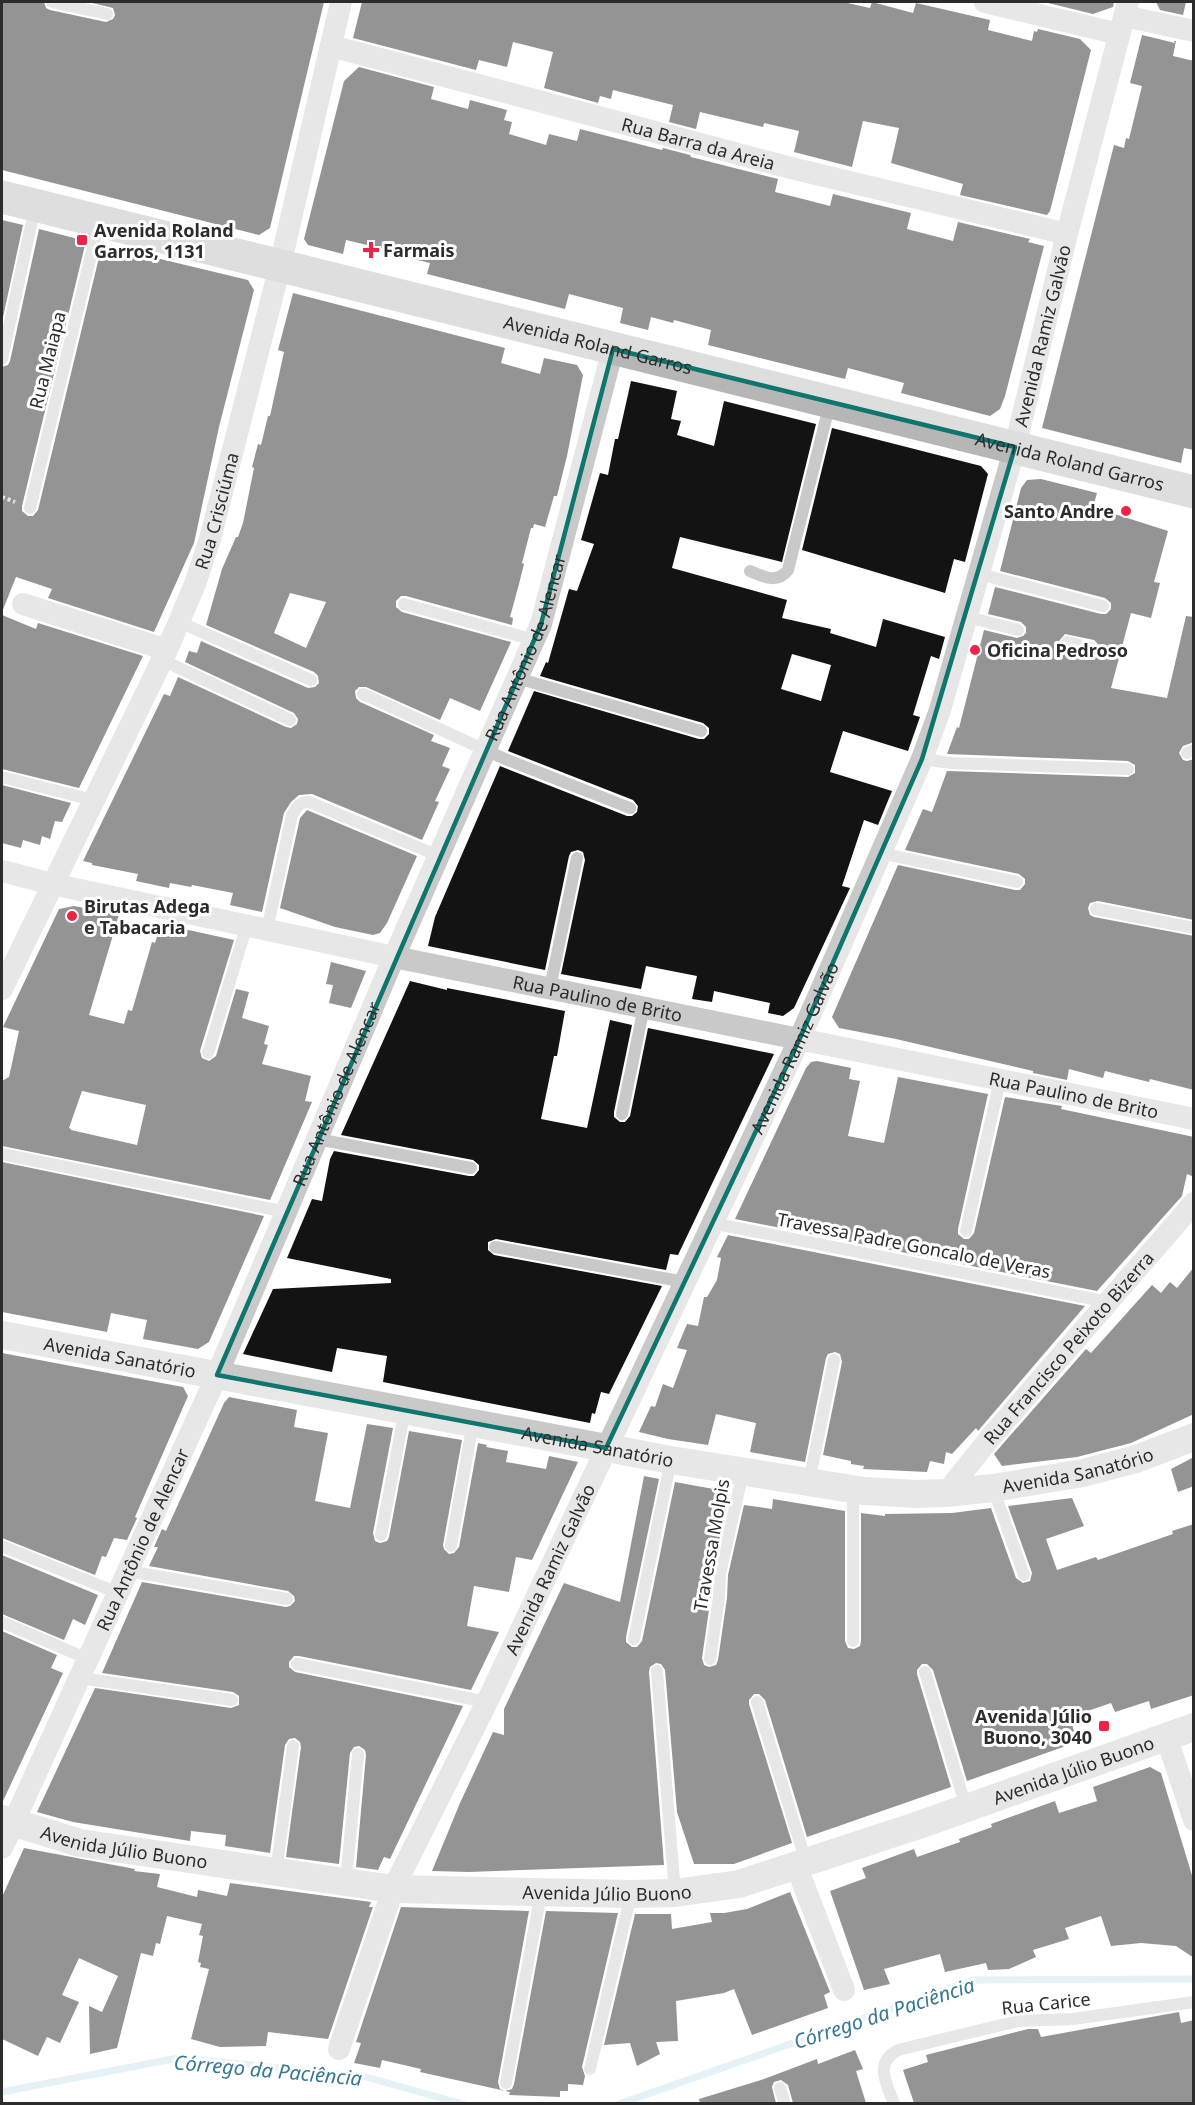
<svg xmlns="http://www.w3.org/2000/svg" width="1195" height="2105" font-family="'Noto Sans',sans-serif">
	<rect width="100%" height="100%" fill="#fff"/>
	<g fill="none" stroke-linecap="round" stroke-linejoin="round">
		<path stroke="#c3e0ed" stroke-width="7" d="M2,2092L178,2058L362,2076L463,2104
			M619,2104L973,1980L1194,1979"/>
	</g>
	<path fill="#131313" fill-rule="evenodd" d="M2,2H44L46,8L50,10L106,22L113,19L115,15L113,8L88,2H324L270,228L259,235L2,170Z
		M362,2H843L870,8L872,2L913,13L916,3L990,20L988,30L1032,41L1034,31L1037,32L1038,29L1080,39L1091,50L1050,211L1047,215L960,195L963,184L891,163L899,128L863,121L852,167L794,152L799,131L764,123L763,127L700,112L696,129L669,122L673,105L613,90L611,99L600,96L598,103L544,88L553,52L513,42L507,67L479,60L476,70L353,38Z
		M1044,2H1114L1113,7L1093,14Z
		M1156,2H1186L1183,15L1160,10Z
		M1142,35L1175,43L1174,41H1176L1173,56L1194,61V450L1184,448L1181,463L1042,428L1114,145L1124,148L1126,138L1129,139L1142,86L1130,83Z
		M359,67L434,87L431,99L468,109L470,100L507,110L504,120L512,122L509,134L546,145L549,134L577,141L580,129L662,150L663,148L690,155L691,157L778,179L775,192L803,199L830,206L833,194L911,213L907,229L953,241L958,222L1030,239L1028,242L1044,246L1005,396L1000,409L990,416L901,393L904,383L848,368L845,379L708,345L711,330L674,320L673,323L651,317L648,330L620,323L623,308L569,294L565,309L427,274L430,263L409,258V255L346,240L343,254L308,245L304,239L344,81Z
		M2,220L23,225L2,322Z
		M39,229L86,241L22,506V511L28,516H33L38,510L102,245L248,280L254,290L219,427L194,543L154,632L48,598L52,589L16,577L2,612V367L8,365L10,361Z
		M293,293L505,348L501,363L540,374L544,358L577,365L583,375L567,456L557,496H554L545,527L534,524L533,528H531L522,563L524,564L519,584L510,617L513,618L512,625L406,596H401L396,601V607L402,612L511,642L480,711L450,698L440,720L366,687H359L355,691L356,698L360,702L434,735L431,741L450,748L442,766L450,769L435,801L439,802L422,840L312,794L299,795L291,802L284,813L262,912L230,905L233,893L192,885L191,887L170,883L169,888L136,881L138,874L92,865V863L83,861L164,694L170,696L178,677L286,727L291,728L297,724L298,719L294,713L185,662L189,651L197,653L201,641L308,688L315,687L319,683L318,676L314,672L206,625L222,569L236,537H238L243,523L254,468L252,467L258,444L261,445L268,416H270L284,352L278,350ZM290,593L326,602L306,648L274,633Z
		M631,381L677,391L671,419L681,421L677,435L714,446L724,401L816,424L782,562L680,537L672,568L787,600L782,618L831,629L830,633L876,647L883,619L945,637L939,659L931,656L913,715L920,717L908,751L843,731L830,772L892,791L878,825L864,820L842,886L850,888L794,1008L783,1016L768,1013L770,1003L714,991L712,1002L692,999L697,976L646,966L641,989L561,974L585,860L583,852L578,850L571,852L569,856L545,970L428,946L435,917L500,766L627,816H632L637,812L638,806L633,800L508,751L534,691L699,739H704L709,734V728L703,723L540,676L546,662L548,663L569,589L577,591L594,544L581,540L600,473L608,475L615,439H618ZM792,654L831,665L821,701L781,689Z
		M832,428L981,466L988,474L965,562L954,559L945,593L802,550Z
		M1041,479L1097,493L1093,507L1168,531L1154,582L1160,583L1151,618L1131,613L1111,688L1167,698L1186,616L1194,617V742L1183,746L1179,753L1183,760L1187,761L1194,759V920L1098,901L1090,903L1088,908L1090,915L1094,917L1194,936V1090L1150,1079L1149,1082L1105,1071L1103,1078L1069,1069L1067,1080L1033,1073V1071L896,1039L839,1028L832,1017L898,865L1015,890H1020L1025,884V879L1019,874L905,850L923,809L932,812L947,771L1128,777L1135,773V765L1128,761L947,754L957,727L959,728L984,630L1017,638L1023,636L1026,633V627L1021,622L988,614L995,587L1101,614H1106L1111,609V603L1105,598L1000,571L1021,488L1027,480ZM1065,634L1094,640L1099,645V651L1096,654L1090,656L1064,650L1061,647L1059,641Z
		M2,615L36,629L38,623L143,656L79,788L2,769Z
		M2,785L71,803L62,822L55,821L50,839L42,836L40,845L23,840L21,848L2,843Z
		M307,810L417,856L387,923L380,933L373,935L335,927L280,908L300,818Z
		M74,906L119,915L89,1015L124,1024L128,1010L132,1011L152,942L155,943L161,924L234,940L200,1051L202,1058L209,1061L216,1056L236,989L249,992L242,1018L269,1026L264,1044L268,1045L262,1064L311,1076L305,1101L312,1102L270,1200L2,1146V1081L9,1077L19,1031L3,1027L59,909ZM82,1091L146,1105L137,1145L71,1130V1129L69,1128Z
		M331,962L366,971L351,1008L329,1003L333,985L326,984Z
		M410,981L447,990V988L565,1011L557,1056H554L541,1119L587,1128L610,1020L632,1025L614,1112V1117L620,1122H625L630,1116L648,1028L774,1054L678,1255L670,1254L666,1270L496,1239L488,1242V1250L494,1255L662,1286L609,1394L601,1392L595,1414L592,1413L590,1423L383,1382L387,1356L337,1348L332,1372L243,1354L273,1289L391,1283V1279L287,1258L312,1199L322,1201L330,1159L334,1151L469,1176H474L479,1170V1165L473,1160L341,1135Z
		M817,1061L851,1068L849,1079L860,1081L848,1136L884,1143L898,1077L988,1094L958,1229V1234L964,1239H969L974,1233L1005,1097L1062,1106L1061,1109L1194,1137V1177L1187,1174L1182,1196L1097,1291L735,1219L806,1068L811,1062Z
		M2,1162L264,1216L209,1342L198,1349L143,1339L147,1320L111,1313L107,1332L2,1312Z
		M728,1235L1085,1306L978,1431L976,1428L952,1454L946,1452L944,1464L930,1461L927,1472L863,1469L864,1466L851,1464V1461L823,1455L842,1362L840,1354L835,1352L828,1354L826,1358L805,1462L750,1452L756,1423L716,1414L708,1445L668,1439L639,1432L651,1406L655,1407L663,1384L673,1388L687,1350L677,1348L687,1324L698,1326L704,1297H707L717,1280L721,1258L717,1257Z
		M1194,1267V1414L1131,1443L1077,1457L1002,1466L994,1454L1086,1349L1091,1353L1152,1285L1161,1293L1170,1282L1177,1288Z
		M2,1353L183,1387L188,1396L135,1517L137,1518L127,1540L114,1538L106,1557L102,1556L95,1575L2,1538Z
		M229,1397L297,1410L294,1427L328,1433L315,1501L350,1508L367,1424L393,1428L373,1533L375,1541L380,1543L387,1541L389,1537L409,1431L462,1440L443,1545L444,1549L449,1554L454,1553L459,1547L478,1443L487,1445L486,1447L508,1451L506,1462L546,1469L549,1456L578,1462L532,1560L516,1557L509,1592L474,1586L467,1626L499,1632L471,1690L299,1656H294L289,1662V1667L295,1672L463,1706L390,1859L384,1857L378,1870L356,1867L366,1755L365,1750L359,1746L354,1747L350,1753L339,1864L286,1857L301,1747L300,1742L295,1738L289,1739L285,1745L270,1853L225,1846L226,1835L191,1831L190,1841L73,1822L37,1812L95,1688L231,1708L239,1705V1696L233,1692L102,1673L142,1582L286,1607L290,1606L295,1601L294,1596L288,1591L149,1566L158,1547H154L162,1529L166,1531L224,1403Z
		M1194,1457V1486L1178,1492L1171,1469Z
		M644,1476L659,1479L626,1637V1642L632,1647H637L642,1641L675,1482L730,1492L712,1572L711,1596L702,1658L704,1665L709,1667L716,1665L718,1660L727,1598L728,1575L744,1505L772,1509L773,1499L845,1511V1641L848,1648L854,1649L860,1646L861,1641V1513L885,1516V1514L952,1513L991,1508L1016,1578L1023,1583L1030,1581L1032,1573L1008,1506L1072,1498L1084,1526L1046,1539L1057,1570L1096,1557L1098,1560L1173,1534L1172,1531L1194,1524V1695L1151,1709L1149,1701L1115,1712L1111,1703L1070,1717L1077,1742L967,1781L933,1670L927,1664H922L917,1670V1674L951,1787L807,1837L765,1700L759,1694H754L749,1700V1704L792,1843L734,1864H694L677,1812L665,1670L661,1664L656,1663L650,1667L649,1672L664,1865L469,1872L432,1871L460,1803L493,1732L504,1735V1709L564,1583L620,1602Z
		M2,1555L98,1595L85,1625L73,1619L64,1640L2,1614Z
		M2,1631L57,1655L51,1668L63,1673L2,1803Z
		M1150,1767L1161,1773L1194,1882V1958L1176,1946L1141,1943L1111,1946L1101,1916L1065,1928L1069,1939L1033,1950L1036,1957L1009,1969L988,1970L986,1963L945,1972L940,1954L884,1969L890,1984L864,1990L830,1891L866,1878L862,1868L914,1849L917,1857L960,1842L959,1839L992,1827L991,1824L1055,1801L1059,1813L1097,1801L1093,1787Z
		M24,1848L135,1869L134,1871L160,1874L157,1887L197,1897L198,1890L227,1896L230,1883L371,1902L369,1907H373L328,2039L268,2032L266,2046L220,2047L191,2039L209,1969L200,1967L201,1963L198,1962L203,1936L199,1935L202,1924L167,1916L160,1944L156,1943L153,1956L141,1953L117,2048L90,2054L89,2006L102,2012L118,1976L79,1958L62,1995L79,2002L60,2043L47,2037L38,2056L2,2039V1897Z
		M790,1892L830,1992L824,1995L828,2008L752,2035L734,1989L724,1993L676,2001L678,2041L656,2042L660,2054L637,2066L630,2043L604,2045L635,1914H671L672,1929L712,1922L710,1913H724L747,1909Z
		M401,1907L529,1911L498,2082L500,2089L505,2091L512,2089L514,2084L546,1911L618,1913L582,2067L585,2076L583,2085L568,2084V2091H560V2097L509,2095L510,2092L420,2072L421,2069L382,2060L380,2068L354,2063L361,2043L356,2042Z
		M1179,2012L1181,2023L1194,2020V2103H914L903,2070L928,2062L926,2055L1028,2029H1038L1041,2037Z
		M855,2050L863,2069L856,2071L866,2103H793L788,2085L781,2080L774,2082L772,2087L776,2103H700L699,2099L761,2080L817,2059L818,2064Z"/>
	<g fill="none" stroke-linecap="round" stroke-linejoin="round">
		<path stroke="#c9c9c9" stroke-width="4" stroke-dasharray="3 3" stroke-linecap="butt" d="M2,497L15,502"/>
		<path stroke="#c9c9c9" stroke-width="12" d="M52,2L107,14
			M2,359L35,207
			M30,508L99,222
			M750,571C764,577 777,584 788,570L830,403
			M979,574L1103,606
			M404,604L534,640
			M967,617L1018,630
			M179,622L311,680
			M1067,642L1091,648
			M162,660L290,720
			M517,678L701,731
			M363,694L505,759L630,808
			M1187,753L1194,750
			M922,759L951,763L1128,769
			M2,777L93,800
			M880,853L1017,882
			M1096,909L1194,928
			M267,930L292,815C297,807 299,802 309,802L439,856
			M550,988L577,858
			M208,1053L247,925
			M622,1114L644,1007
			M317,1139L471,1168
			M2,1154L286,1212
			M712,1223L1108,1302
			M966,1231L1000,1080
			M495,1247L685,1282
			M809,1482L834,1360
			M993,1488L1024,1575
			M853,1490V1641
			M381,1535L405,1410
			M2,1546L118,1593
			M451,1546L473,1423
			M128,1571L287,1599
			M2,1622L88,1659
			M634,1639L671,1460
			M710,1659L719,1597L720,1574L743,1472
			M297,1664L487,1702
			M657,1671L675,1893
			M925,1672L966,1807
			M80,1678L232,1700
			M757,1702L806,1862
			M276,1872L293,1746
			M346,1881L358,1754
			M590,2069L631,1894
			M506,2083L541,1893
			M780,2088L785,2104
			M894,2104C887,2083 873,2064 898,2050L1018,2021L1073,2019L1194,2002"/>
		<g stroke="#c9c9c9" stroke-width="22">
			<path d="M985,2L1119,34"/>
			<path d="M1124,16L1194,31"/>
			<path id="s1" d="M331,46L791,168L1067,234"/>
			<path d="M23,604L167,650"/>
			<path id="s2" d="M2,871L52,884L394,957L1194,1119"/>
			<path id="s3" d="M2,989L167,650L195,584L210,539L280,266L341,2"/>
			<path id="s4" d="M946,1493L990,1438L1194,1203"/>
			<path d="M1166,1736L1194,1820"/>
			<path id="s5" d="M2,1848L217,1375L394,957L541,624L613,349"/>
			<path d="M796,1865L844,1990"/>
			<path id="s6" d="M339,2049L393,1889L487,1702L800,1038L922,759L940,710L1015,447L1067,234L1128,2"/>
		</g>
		<g stroke="#c9c9c9" stroke-width="28">
			<path id="s7" d="M2,1335L671,1460L864,1491L917,1494L946,1493L993,1488L1083,1473L1136,1459L1194,1437"/>
			<path id="s8" d="M2,1819L80,1843L393,1889L631,1894L675,1893L739,1884L919,1825L1194,1727"/>
		</g>
		<path stroke="#b6b6b6" stroke-width="33" id="s9" d="M2,197L1194,492"/>
	</g>
	<path d="M0 0H1195V2105H0ZM613,349L1015,447L922,759L800,1038L606,1448L217,1375L541,624Z" fill="#fff" fill-opacity=".55" fill-rule="evenodd"/>
	<path fill="none" stroke="#0f766e" stroke-width="4.5" stroke-linejoin="round" d="M613,349L1015,447L922,759L800,1038L606,1448L217,1375L541,624Z"/>
	<g fill="#ef2345" stroke="#fff" stroke-width="2">
		<rect x="76" y="234" width="12" height="12" rx="3"/>
		<path d="M368 241h6v6h6v6h-6v6h-6v-6h-6v-6h6z"/>
		<circle cx="1126" cy="511" r="6"/>
		<circle cx="975" cy="650" r="6"/>
		<circle cx="72" cy="916" r="6"/>
		<rect x="1098" y="1720" width="12" height="12" rx="3"/>
	</g>
	<g text-anchor="middle" dominant-baseline="central" stroke-width="6" stroke-linejoin="round" paint-order="stroke">
		<g font-size="18" fill="#2c2c2c" stroke="#fff">
			<text stroke="none"><textPath href="#s1" startOffset="380">Rua Barra da Areia</textPath></text>
			<text stroke="none"><textPath href="#s6" startOffset="1857">Avenida Ramiz Galvão</textPath></text>
			<text stroke="none"><textPath href="#s9" startOffset="614">Avenida Roland Garros</textPath></text>
			<text transform="translate(47 360) rotate(-76)">Rua Maiapa</text>
			<text stroke="none"><textPath href="#s9" startOffset="1100">Avenida Roland Garros</textPath></text>
			<text stroke="none"><textPath href="#s3" startOffset="525">Rua Crisciúma</textPath></text>
			<text stroke="none"><textPath href="#s5" startOffset="1310">Rua Antônio de Alencar</textPath></text>
			<text stroke="none"><textPath href="#s2" startOffset="609">Rua Paulino de Brito</textPath></text>
			<text stroke="none"><textPath href="#s6" startOffset="1101">Avenida Ramiz Galvão</textPath></text>
			<text stroke="none"><textPath href="#s5" startOffset="825">Rua Antônio de Alencar</textPath></text>
			<text stroke="none"><textPath href="#s2" startOffset="1095">Rua Paulino de Brito</textPath></text>
			<text transform="translate(914 1245) rotate(11)">Travessa Padre Goncalo de Veras</text>
			<text stroke="none"><textPath href="#s4" startOffset="190">Rua Francisco Peixoto Bizerra</textPath></text>
			<text stroke="none"><textPath href="#s7" startOffset="120">Avenida Sanatório</textPath></text>
			<text stroke="none"><textPath href="#s7" startOffset="606">Avenida Sanatório</textPath></text>
			<text stroke="none"><textPath href="#s7" startOffset="1092">Avenida Sanatório</textPath></text>
			<text stroke="none"><textPath href="#s5" startOffset="339">Rua Antônio de Alencar</textPath></text>
			<text transform="translate(711 1545) rotate(-80)">Travessa Molpis</text>
			<text stroke="none"><textPath href="#s6" startOffset="525">Avenida Ramiz Galvão</textPath></text>
			<text stroke="none"><textPath href="#s8" startOffset="1098">Avenida Júlio Buono</textPath></text>
			<text stroke="none"><textPath href="#s8" startOffset="126">Avenida Júlio Buono</textPath></text>
			<text stroke="none"><textPath href="#s8" startOffset="612">Avenida Júlio Buono</textPath></text>
			<text transform="translate(1046 2003) rotate(-6)">Rua Carice</text>
		</g>
		<g font-size="18" font-weight="bold" fill="#2c2c2c" stroke="#fff" text-anchor="start">
			<text x="94" y="230">Avenida Roland<tspan x="94" dy="21">Garros, 1131</tspan></text>
			<text x="383" y="250">Farmais</text>
			<text x="1114" y="511" text-anchor="end">Santo Andre</text>
			<text x="987" y="650">Oficina Pedroso</text>
			<text x="84" y="906">Birutas Adega<tspan x="84" dy="21">e Tabacaria</tspan></text>
			<text x="1092" y="1716" text-anchor="end">Avenida Júlio<tspan x="1092" dy="21">Buono, 3040</tspan></text>
		</g>
		<g font-size="20" font-style="italic" fill="#367792" stroke="#fff">
			<text transform="translate(884 2013) rotate(-18)">Córrego da Paciência</text>
			<text transform="translate(268 2070) rotate(5)">Córrego da Paciência</text>
		</g>
	</g>
	<rect width="1195" height="2105" fill="none" stroke="#2c2c2c" stroke-width="6"/>
</svg>
